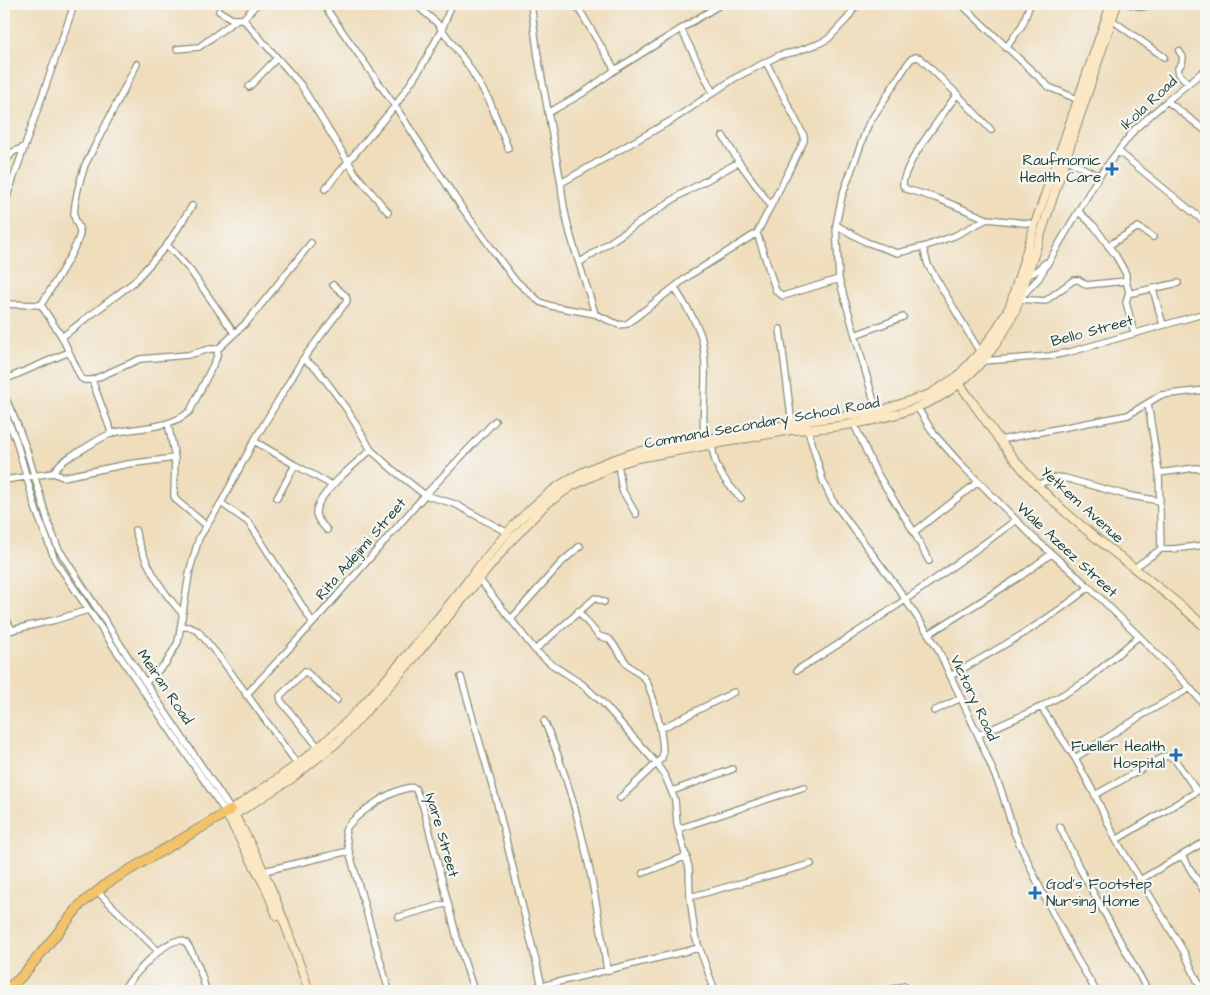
<svg xmlns="http://www.w3.org/2000/svg" width="1210" height="995" font-family="'Architects Daughter',sans-serif">
	<rect width="100%" height="100%" fill="#f6f6f2"/>
	<filter id="ink" filterUnits="userSpaceOnUse"><feTurbulence type="fractalNoise" baseFrequency=".02" numOctaves="2"/><feDisplacementMap in="SourceGraphic" scale="10" xChannelSelector="R" yChannelSelector="G"/><feConvolveMatrix kernelMatrix="1 2 1 2 8 2 1 2 1" color-interpolation-filters="sRGB"/></filter>
	<filter id="wash" filterUnits="userSpaceOnUse"><feTurbulence type="fractalNoise" baseFrequency=".0096" numOctaves="4" result="noise"/><feDisplacementMap in="SourceGraphic" scale="20" xChannelSelector="R" yChannelSelector="G"/><feGaussianBlur stdDeviation="1.12" result="paint"/><feColorMatrix in="noise" values="0 0 0 0 0 0 0 0 0 0 0 0 0 0 0 0 0 1.4 0 .05"/><feComposite in="paint" operator="in"/></filter>
	<g filter="url(#wash)">
		<rect width="100%" height="100%" fill="#efddbc"/>
	</g>
	<g filter="url(#ink)">
		<g fill="none" stroke-linecap="round" stroke-linejoin="round">
			<defs>
				<path id="street" d="M323,4L395,106L462,208L514,279L540,302L551,306L595,314
					M415,4L437,23L468,65L490,102L508,148
					M531,4L538,57L561,183C564,228 583,271 595,314L619,325L627,324L690,275L757,233L804,141V136L766,62
					M576,4L615,70
					M961,4L1049,87L1079,100
					M1130,4L1143,7L1151,4
					M219,11L232,19H243L301,85L355,173L388,212
					M243,19L257,4
					M1112,20L1164,57
					M681,29L713,93
					M1006,48L1023,24L1030,4
					M177,49L199,47L236,20
					M1179,51L1183,57L1182,63L1178,68L1179,74L1188,83
					M249,87L276,59
					M957,94C944,114 903,164 903,185L906,189L939,199L987,219L1035,224
					M1167,101L1206,131
					M548,113L583,93L615,70L721,4
					M723,136L739,162L771,206
					M1118,151L1206,223
					M1065,159L1099,176L1135,129L1167,101L1206,69
					M4,163L13,152L24,147
					M561,183L674,119L735,78L766,62L780,55L795,52L818,44L828,39L847,19L857,4
					M325,189L395,106L422,66L442,29L452,4
					M4,205L72,11
					M1079,212L1094,226L1116,256L1126,274V281L1129,292L1132,293L1178,283
					M836,225L866,242L897,253L923,247L954,236L987,219
					M757,233L776,291L783,296L839,279
					M167,245L190,270L234,333
					M1108,246L1138,227L1153,237
					M923,247L928,265L980,352
					M579,263L680,195L739,162
					M1026,276L1035,272L1045,263
					M675,288C683,303 696,319 701,336C710,370 701,407 704,442
					M1153,289L1163,325
					M1129,292L1126,302L1134,333
					M1021,297L1039,278L1099,176
					M1020,299L1045,301L1074,280H1079L1086,285L1126,281
					M4,304L41,305
					M41,305C49,292 79,245 80,233C80,226 74,221 74,214C75,198 80,180 85,165L137,64
					M41,305L62,337L81,378L84,380H92L112,434
					M780,329L792,424
					M855,335L903,317
					M62,337L134,282L167,245L192,206
					M303,359L316,368L332,389L348,411L371,450L393,470L425,495L455,504L508,533
					M982,361L1050,356L1070,352L1206,313
					M4,380L69,352
					M92,380L140,359L188,355L210,349H218L247,322L311,243
					M4,395L17,424L27,451L49,525L58,548L129,658L231,810
					M917,407L934,434L958,461L1032,536L1089,587L1139,636L1190,688L1206,707
					M4,411L16,440L36,510L55,560L226,813
					M877,412L839,279L836,225L842,196L868,125L904,69L911,59L916,57L920,58L957,94L991,130
					M168,423L175,458
					M854,424L875,470L914,532L978,482
					M808,430L823,481L832,500L897,587L937,647L978,735L1001,790L1014,832L1042,892L1077,959L1096,991
					M1000,440L1128,415L1161,395L1206,390
					M254,441L295,465L332,485
					M712,443C713,467 725,482 741,498
					M618,464L622,490L636,514
					M53,473C58,463 67,459 76,453C88,447 100,437 113,433C138,427 170,429 190,411L216,359L218,352V349
					M1159,473L1195,468L1206,469
					M4,480L53,473L63,477L128,464L175,458L174,496L176,500L206,525
					M1037,485L1056,477L1065,478L1126,495L1160,501
					M277,498L295,465
					M221,503L248,522L252,527L313,623
					M135,530C143,560 160,590 182,613
					M327,530C323,525 317,520 316,514C314,497 358,461 371,450
					M914,532L929,561
					M1161,549H1173L1206,545
					M1134,568L1161,549L1159,473L1148,404
					M479,579L535,650L551,664L582,684L603,703L656,763L665,776L675,800L677,824L689,868L690,897L695,936L715,991
					M578,611L599,636L609,639C616,647 621,656 627,664C632,670 640,673 645,679C653,691 666,745 662,758L620,798
					M4,615L12,630
					M512,618L561,563L580,546
					M181,627H189L198,631L221,659L298,765
					M4,634L12,630L55,620L88,610
					M929,634L1021,576L1051,554
					M535,650L595,598L604,602
					M797,670C874,624 945,573 1016,520
					M950,676C998,649 1047,622 1089,587
					M461,677L496,799L542,986
					M146,682L166,663L178,642L190,569L199,538L221,503L254,441L303,359L347,301L346,296L333,285
					M1190,688L1144,714L1075,758L1095,795L1116,840L1184,952L1202,991
					M246,695L313,623L425,495L495,421
					M1041,707L1075,758
					M934,711L961,698
					M544,721C578,797 595,888 607,970
					M660,729L734,692
					M978,735L1041,707L1085,682L1139,636
					M319,748L281,701L280,696L305,671L337,700
					M672,791L733,769
					M1095,795L1165,756L1171,757L1175,760L1197,791
					M1060,827L1080,869L1148,991
					M678,829L804,787
					M1116,840L1206,786
					M349,851L345,831C351,816 399,784 415,788L423,806L458,942L474,991
					M1182,856L1206,894
					M264,871L349,851L389,991
					M643,873L687,856
					M1140,880L1206,841
					M100,894L158,951
					M690,897L811,864
					M399,917L448,903
					M121,991C131,980 169,931 185,942C189,945 191,951 193,955C199,966 203,978 206,991
					M521,991L699,948
					M707,991L714,987
					M885,991L904,986"/>
				<path id="secondary" d="M959,383C984,418 1008,455 1038,486C1089,538 1152,578 1206,628
					M226,813L267,890L277,916
					M234,815L291,779L339,741L407,666L511,541L545,505L572,486L618,464L638,458L791,430C837,429 907,418 946,393C977,373 1001,341 1016,309L1117,4
					M309,991C287,929 267,867 231,810C278,779 323,749 361,707C393,673 423,637 452,601C483,562 513,520 553,490C577,472 608,461 636,452L808,421L877,412L930,394L957,377L980,352L995,332L1010,306L1035,224L1111,4"/>
				<path id="primary" d="M4,991L19,979L29,968L81,904L109,882L231,810"/>
			</defs>
			<use href="#street" stroke="#878d78" stroke-width="8"/>
			<use href="#secondary" stroke="#878d78" stroke-width="10"/>
			<use href="#primary" stroke="#878d78" stroke-width="11"/>
			<use href="#street" stroke="#fff" stroke-width="5.5"/>
			<use href="#secondary" stroke="#fbe7c3" stroke-width="8"/>
			<use href="#primary" stroke="#f4c26a" stroke-width="9"/>
		</g>
	</g>
	<g fill="#1f6fb2" stroke="#f6f6f2" stroke-width="2">
		<path d="M1109.5 161.5h5v5h5v5h-5v5h-5v-5h-5v-5h5z"/>
		<path d="M1173.5 747.5h5v5h5v5h-5v5h-5v-5h-5v-5h5z"/>
		<path d="M1032.5 885.5h5v5h5v5h-5v5h-5v-5h-5v-5h5z"/>
	</g>
	<g text-anchor="middle" dominant-baseline="central" stroke-width="4.5" stroke-linejoin="round" paint-order="stroke">
		<g font-size="15" fill="#1f3d34" stroke="#f6f6f2">
			<text transform="translate(1149 103) rotate(-43)">Ikola Road</text>
			<text transform="translate(1092 331) rotate(-15)">Bello Street</text>
			<text transform="translate(762 423) rotate(-10)">Command Secondary School Road</text>
			<text transform="translate(1082 505) rotate(42)">Yetkem Avenue</text>
			<text transform="translate(361 549) rotate(-49)">Rita Adejimi Street</text>
			<text transform="translate(1067 550) rotate(43)">Wale Azeez Street</text>
			<text transform="translate(165 687) rotate(56)">Meiran Road</text>
			<text transform="translate(974 698) rotate(65)">Victory Road</text>
			<text transform="translate(442 835) rotate(74)">Iyare Street</text>
		</g>
		<g font-size="15" fill="#1f3d34" stroke="#f6f6f2" text-anchor="end">
			<text x="1101" y="160">Raufmomic<tspan x="1101" dy="17">Health Care</tspan></text>
			<text x="1165" y="746">Fueller Health<tspan x="1165" dy="17">Hospital</tspan></text>
			<text x="1046" y="884" text-anchor="start">God's Footstep<tspan x="1046" dy="17">Nursing Home</tspan></text>
		</g>
	</g>
	<rect width="1210" height="995" fill="none" stroke="#f6f6f2" stroke-width="20"/>
</svg>
